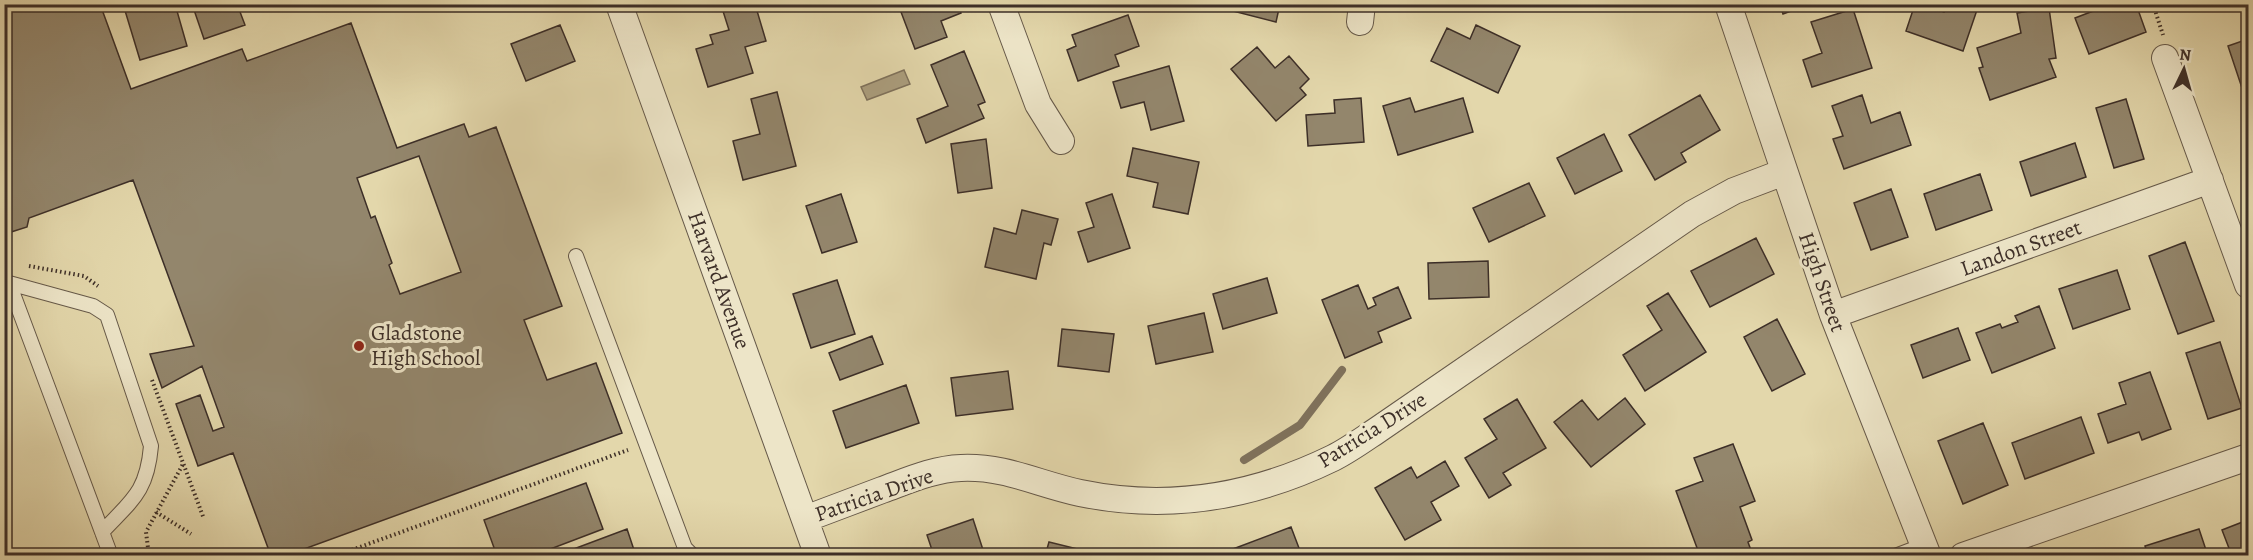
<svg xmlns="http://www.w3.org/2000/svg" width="2253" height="560" font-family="Alegreya,serif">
	<rect width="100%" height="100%" fill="#e3d7ab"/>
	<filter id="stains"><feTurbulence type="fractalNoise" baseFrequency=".00333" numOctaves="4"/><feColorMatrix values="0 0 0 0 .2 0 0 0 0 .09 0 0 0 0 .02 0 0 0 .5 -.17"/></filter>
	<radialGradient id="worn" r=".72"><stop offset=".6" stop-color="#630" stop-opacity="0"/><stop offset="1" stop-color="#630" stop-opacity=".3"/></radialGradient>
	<path fill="#ab9e7e" stroke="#7f725c" stroke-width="1.5" d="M904,70L910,84L867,100L861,87Z"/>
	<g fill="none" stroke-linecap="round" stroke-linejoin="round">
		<path stroke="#7f725c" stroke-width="8" d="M1244,460L1300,425L1342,370"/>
	</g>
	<path fill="#93866c" stroke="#3d2f28" stroke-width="1.5" fill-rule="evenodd" d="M4,4H100L131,89L242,49L247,61L351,23L397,148L464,124L469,137L496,127L562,306L524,320L547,380L596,363L622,433L285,556H271L233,453L198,466L176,404L200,395L213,431L224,427L202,366L162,388L150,354L194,346L133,180L29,218L27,227L11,232L9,228L4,230ZM419,156L461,272L400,294L389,265L392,263L375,216L371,218L357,178Z
		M123,4H175L187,46L140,60Z
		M192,4H237L245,25L204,39Z
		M734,4H755L766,41L745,47L753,73L708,87L696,49L713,44L710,35L729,30L722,8Z
		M898,4H958L961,13L941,21L947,37L915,49Z
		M1226,4H1280L1276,22L1225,9Z
		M1443,4H1485V11Z
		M1780,4H1810L1783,14Z
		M1915,4H1922L1944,12L1946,4H1979L1963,51L1906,31Z
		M2099,4H2136L2146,32L2089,54L2075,18L2101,8Z
		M2049,8L2056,58L2049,59L2056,77L1990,100L1979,68L1983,67L1977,48L2021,33L2017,13Z
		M1853,9L1872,68L1812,87L1803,60L1822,53L1811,22Z
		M1128,15L1139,46L1115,55L1119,66L1078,81L1067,50L1076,46L1072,35Z
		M560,25L575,61L526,81L511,44Z
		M1476,25L1520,46L1498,93L1431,61L1447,28L1470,39Z
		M2248,39V106L2228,46Z
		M1257,47L1275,68L1289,56L1309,79L1300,88L1306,95L1276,121L1231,69Z
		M964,51L985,102L978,105L984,118L926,143L917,119L948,106L931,65Z
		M1169,66L1184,121L1151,130L1144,102L1121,108L1113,82Z
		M777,92L796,166L743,180L733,141L760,134L751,99Z
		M1700,95L1720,130L1681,153L1686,162L1655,180L1629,135Z
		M1862,95L1871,123L1900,112L1911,145L1844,169L1833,139L1843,136L1832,106Z
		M1361,98L1364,142L1308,146L1306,115L1335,113L1334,100Z
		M1410,98L1415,112L1463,98L1473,132L1398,155L1383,106Z
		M2126,99L2144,159L2114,168L2096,108Z
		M1604,134L1622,171L1575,194L1557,158Z
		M986,139L992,188L958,193L951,144Z
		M2075,143L2086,177L2031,196L2020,162Z
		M1133,148L1199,162L1188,214L1153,207L1158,183L1127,176Z
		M1980,174L1992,210L1936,230L1924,194Z
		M1529,183L1545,216L1489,242L1473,208Z
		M1891,189L1908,237L1871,250L1854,203Z
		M841,194L857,242L822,253L806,206Z
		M1112,194L1130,248L1088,262L1078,232L1094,227L1086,203Z
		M1022,210L1058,219L1051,245L1044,243L1036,279L985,267L994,228L1016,234Z
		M1756,238L1774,274L1710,307L1691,271Z
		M2185,242L2214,321L2178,334L2149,256Z
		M1488,261L1489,297L1429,299L1428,263Z
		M2117,270L2130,309L2073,329L2059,289Z
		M1267,278L1277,313L1223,329L1213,294Z
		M837,280L855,334L811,348L793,294Z
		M1358,285L1368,309L1376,305L1373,298L1398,287L1411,318L1378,332L1382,342L1345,358L1322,300Z
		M1668,293L1706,352L1645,391L1623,355L1662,330L1647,306Z
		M2039,306L2055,348L1992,373L1976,333L2000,324L2002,328L2018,322L2015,316Z
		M1204,313L1213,352L1156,364L1148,326Z
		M1777,319L1805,374L1772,391L1744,337Z
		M1958,328L1970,360L1923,378L1911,345Z
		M1062,329L1114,334L1109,372L1058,366Z
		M872,336L883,364L840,380L829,353Z
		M2220,342L2242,408L2208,419L2186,353Z
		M1008,371L1013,409L956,416L951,378Z
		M2150,372L2171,429L2142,440L2139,432L2108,443L2098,414L2126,404L2119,383Z
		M906,385L919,423L846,448L833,411Z
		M1625,398L1645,424L1591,467L1554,422L1582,400L1598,420Z
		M1517,399L1546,448L1503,473L1511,485L1489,498L1465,458L1497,439L1484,419Z
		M2081,417L2094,453L2025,479L2012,443Z
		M1983,423L2008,485L1963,504L1938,441Z
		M1733,444L1755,501L1740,507L1752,540L1748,542L1753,556H1700L1676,491L1703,481L1694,458Z
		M1445,461L1459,486L1431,502L1441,520L1405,540L1375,488L1411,467L1417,478Z
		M586,483L603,529L532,556H497L484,520Z
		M2248,511V551L2232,556L2222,530L2245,521L2242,514Z
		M973,519L985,556H934L927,535Z
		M1291,527L1302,556H1236L1233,549Z
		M627,529L636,556H555Z
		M2199,529L2208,556H2148L2145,546Z
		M1049,542L1102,555V556H1045Z"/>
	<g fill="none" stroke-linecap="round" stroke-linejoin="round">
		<defs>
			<path id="service" d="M576,256L685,548L693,556
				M4,282L9,283L111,556
				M9,283L93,306L107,315L151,446C147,492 132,500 102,532
				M1895,556L1924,545"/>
			<path id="minor" d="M619,4L818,556
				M1001,4L1038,104L1061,141
				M1728,4L1833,315L1928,556
				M1360,22L1362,4
				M2165,58L2248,285
				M1833,315L2210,180
				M805,519C831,509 856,500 882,490C907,481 933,469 961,468C1005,466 1038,484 1080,493C1167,511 1253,497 1333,458C1349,450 1364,439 1379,429L1692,214L1734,191L1784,172
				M1963,556L2248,457"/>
		</defs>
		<use href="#service" stroke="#665949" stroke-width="16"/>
		<use href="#minor" stroke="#665949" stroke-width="28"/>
		<path stroke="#3d2f28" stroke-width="4" stroke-dasharray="1.5 3" stroke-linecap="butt" d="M2153,4L2163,35
			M29,266L84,276L98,286
			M152,380L204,519
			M156,512L191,534
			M149,556L146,532L183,464
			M187,556L191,554
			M335,556L628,450"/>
		<use href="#service" stroke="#ede5c8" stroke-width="14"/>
		<use href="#minor" stroke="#ede5c8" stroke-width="26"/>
	</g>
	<circle fill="#8f2418" stroke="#ede5c8" stroke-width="2" cx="359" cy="346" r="6"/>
	<g text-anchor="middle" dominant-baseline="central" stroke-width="6" stroke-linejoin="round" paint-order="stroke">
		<g font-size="22" fill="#3d2f28" stroke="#ede5c8">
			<text transform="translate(2021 248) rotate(-20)">Landon Street</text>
			<text transform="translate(719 280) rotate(70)">Harvard Avenue</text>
			<text transform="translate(1822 282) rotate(71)">High Street</text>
			<text transform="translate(1372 430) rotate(-32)">Patricia Drive</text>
			<text transform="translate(874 495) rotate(-19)">Patricia Drive</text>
		</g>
		<g font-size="22" fill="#3d2f28" stroke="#ede5c8" text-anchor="start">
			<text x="371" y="333">Gladstone<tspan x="371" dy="25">High School</tspan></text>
		</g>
	</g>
	<rect width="2253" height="560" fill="none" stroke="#e3d7ab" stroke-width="24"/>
	<rect x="6" y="6" width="2241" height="548" fill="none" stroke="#3d2f28" stroke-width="3"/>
	<rect x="12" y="12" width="2229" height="536" fill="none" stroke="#3d2f28" stroke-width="1.5"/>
	<g transform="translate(2184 69) rotate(5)" stroke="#ede5c8" stroke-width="4.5" paint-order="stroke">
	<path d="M0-4.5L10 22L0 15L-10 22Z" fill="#3d2f28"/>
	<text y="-9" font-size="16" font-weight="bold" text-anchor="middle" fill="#3d2f28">N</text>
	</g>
	<rect width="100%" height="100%" filter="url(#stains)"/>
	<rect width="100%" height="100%" fill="url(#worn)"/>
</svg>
